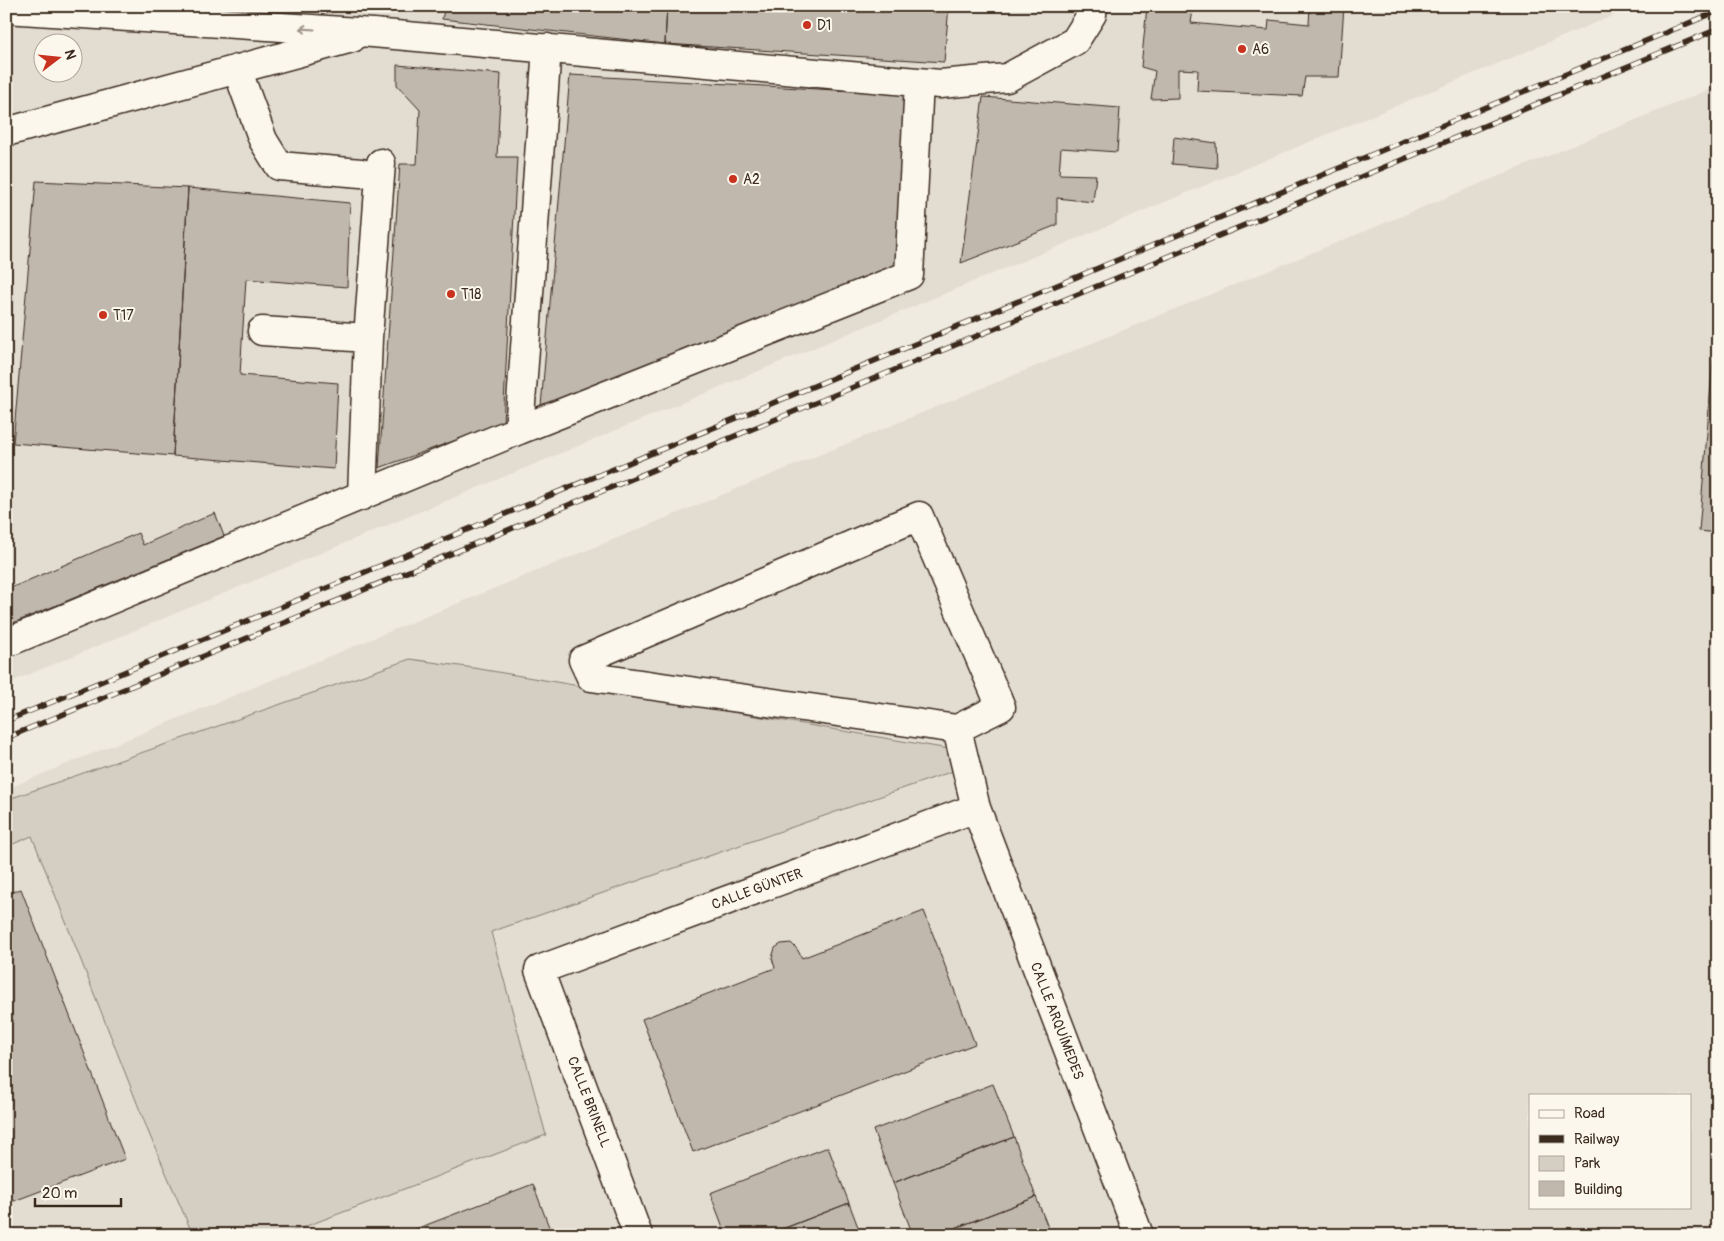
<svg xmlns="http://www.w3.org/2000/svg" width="1724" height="1241" font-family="Pangolin,sans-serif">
	<rect width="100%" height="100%" fill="#f0ebe0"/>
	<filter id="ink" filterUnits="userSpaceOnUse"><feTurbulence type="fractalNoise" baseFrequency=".02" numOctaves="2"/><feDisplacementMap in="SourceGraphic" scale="10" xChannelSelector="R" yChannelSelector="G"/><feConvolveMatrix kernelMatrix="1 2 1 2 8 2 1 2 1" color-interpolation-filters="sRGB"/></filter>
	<g filter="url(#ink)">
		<path fill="#e2dcd1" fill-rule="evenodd" d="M6,6H1636L6,684ZM42,42H72V72H42Z
			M1718,86V1235H6V789ZM1530,1095H1690V1207H1530Z"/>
		<path fill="#d5cec3" stroke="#887c70" d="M410,659L474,668L949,749L956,770L491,932L546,1135L283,1235H193L150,1136L32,836L6,847V800Z"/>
		<path fill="#c0b8ad" stroke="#3b2a1e" d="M445,6H667L665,44L442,19Z
			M667,6H949L944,62L665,44Z
			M1147,6H1167L1193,10L1191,23L1268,30L1269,20L1309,24L1310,6H1344L1339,77H1305L1302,96L1197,91L1198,70L1178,69V98L1151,99L1155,71L1141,67Z
			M397,65L501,74L497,157H517L503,423L379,468L400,164H417L420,110L397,85Z
			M570,75L906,94V265L541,406Z
			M983,97L1120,108L1117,152L1061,148L1059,174L1096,175L1093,202L1057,198V225L961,263Z
			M1174,137L1216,143L1217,168L1172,164Z
			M36,181L188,188L173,456L13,443Z
			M188,188L350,203L347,287L246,279L240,375L338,383L334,469L173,456Z
			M1718,298V533L1699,531Z
			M215,513L224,536L6,626V590L138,533L143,545Z
			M21,889L125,1159L6,1204V894Z
			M924,911L975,1044L693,1152L642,1019L775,968L772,958L775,948L781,944L791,943L797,949L802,958Z
			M993,1084L1014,1137L893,1183L873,1130Z
			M1014,1137L1036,1197L937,1235H913L893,1183Z
			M828,1147L849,1203L767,1235H726L710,1193Z
			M533,1184L552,1235H409L408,1232Z
			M1036,1197L1051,1235H937Z
			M849,1203L861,1235H767Z"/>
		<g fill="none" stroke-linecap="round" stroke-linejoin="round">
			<defs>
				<path id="minor" d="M6,9L373,33L940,84L1007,78L1075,41L1092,14L1093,6
					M237,69L263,140L279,166L361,173
					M6,132L352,38
					M262,331L368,338
					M519,430L909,275L919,82
					M362,496L368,338L381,163
					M6,643L519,430L547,48
					M957,729L591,677L583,660L919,516L1001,707L957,729L976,808L1139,1235
					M638,1235L539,970L976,808"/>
			</defs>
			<use href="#minor" stroke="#3b2a1e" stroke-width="31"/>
			<use href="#minor" stroke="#fbf7ec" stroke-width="28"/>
			<defs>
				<path id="rail" d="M6,721L1718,11
					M6,738L1718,29"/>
			</defs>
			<use href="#rail" stroke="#3b2a1e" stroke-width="5.5"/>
			<use href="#rail" stroke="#fbf7ec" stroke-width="4" stroke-dasharray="11" stroke-linecap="butt"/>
		</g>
		<defs><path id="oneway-shaft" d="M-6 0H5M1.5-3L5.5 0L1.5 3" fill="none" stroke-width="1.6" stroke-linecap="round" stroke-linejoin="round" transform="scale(1.25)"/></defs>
		<use stroke="#9b9085" href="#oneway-shaft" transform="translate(307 29) rotate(-176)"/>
	</g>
	<g fill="#c8321e" stroke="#fbf7ec" stroke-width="2">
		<circle cx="807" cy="25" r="5"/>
		<circle cx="1242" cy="49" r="5"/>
		<circle cx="733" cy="179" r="5"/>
		<circle cx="451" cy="294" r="5"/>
		<circle cx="103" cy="315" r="5"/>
	</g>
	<g text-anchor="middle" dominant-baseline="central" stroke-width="4" stroke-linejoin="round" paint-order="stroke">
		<g font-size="14" fill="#3b2a1e" stroke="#fbf7ec" text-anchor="start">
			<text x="817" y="25">D1</text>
			<text x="1252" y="49">A6</text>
			<text x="743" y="179">A2</text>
			<text x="461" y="294">T18</text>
			<text x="113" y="315">T17</text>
		</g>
		<g font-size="14" fill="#3b2a1e" stroke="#fbf7ec">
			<text transform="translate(757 889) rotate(-20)">CALLE GÜNTER</text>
			<text transform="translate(1057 1021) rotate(69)">CALLE ARQUÍMEDES</text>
			<text transform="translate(589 1102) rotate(69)">CALLE BRINELL</text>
		</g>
	</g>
	<rect width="1724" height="1241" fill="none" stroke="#fbf7ec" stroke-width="25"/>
	<rect x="12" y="12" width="1699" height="1216" fill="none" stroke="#3b2a1e" stroke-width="2" filter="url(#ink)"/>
	<rect x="1529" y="1094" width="162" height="115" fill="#fbf7ec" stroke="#aea59a"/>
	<rect x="1539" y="1110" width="25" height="8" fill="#fbf7ec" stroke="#aea59a"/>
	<text x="1574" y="1118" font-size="15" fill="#3b2a1e">Road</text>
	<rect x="1539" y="1135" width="25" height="8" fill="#3b2a1e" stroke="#aea59a"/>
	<text x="1574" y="1144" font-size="15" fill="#3b2a1e">Railway</text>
	<rect x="1539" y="1156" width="25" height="15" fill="#d5cec3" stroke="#aea59a"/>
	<text x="1574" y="1168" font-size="15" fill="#3b2a1e">Park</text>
	<rect x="1539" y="1181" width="25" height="15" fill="#c0b8ad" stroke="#aea59a"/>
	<text x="1574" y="1194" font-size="15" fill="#3b2a1e">Building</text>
	<g transform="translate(58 58) rotate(74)"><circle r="24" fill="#fbf7ec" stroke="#aea59a"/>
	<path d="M0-4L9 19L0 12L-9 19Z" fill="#c8321e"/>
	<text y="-8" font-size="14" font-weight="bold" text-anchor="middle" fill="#3b2a1e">N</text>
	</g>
	<path d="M35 1198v8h86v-8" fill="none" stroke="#3b2a1e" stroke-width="2.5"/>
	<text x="42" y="1198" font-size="15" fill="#3b2a1e" stroke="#fbf7ec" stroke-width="4" paint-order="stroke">20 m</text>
</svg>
